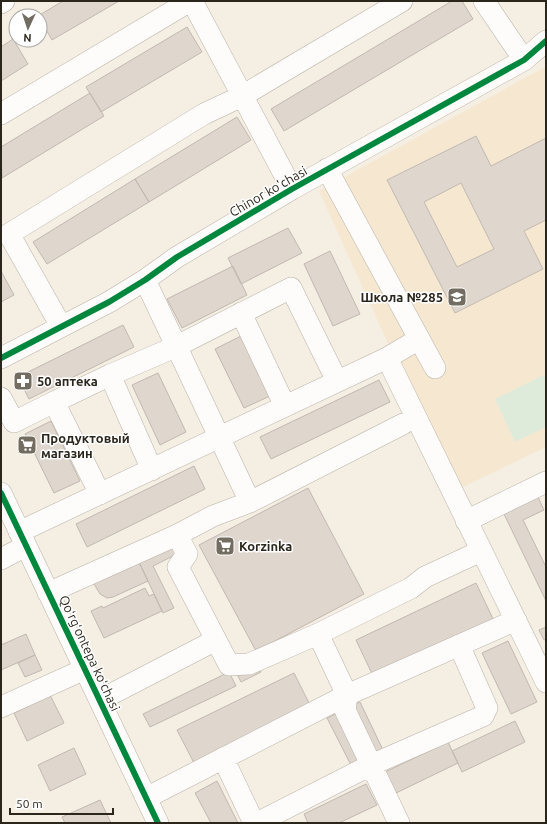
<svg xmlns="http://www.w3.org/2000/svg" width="547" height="824" font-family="Ubuntu,sans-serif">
	<rect width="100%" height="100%" fill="#f5eee2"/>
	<path fill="#f6e8d0" d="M545,67L546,447L461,488L415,403L319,191Z"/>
	<path fill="#deebdb" d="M546,374V427L515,442L495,399Z"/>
	<path fill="#dfd6ce" stroke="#c1b9b1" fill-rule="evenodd" d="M63,1H119L52,40L40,19V16H38Z
		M452,1H462L473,19L284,131L271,109Z
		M187,27L202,52L101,112L86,87Z
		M13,39L28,64L1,81V47Z
		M90,93L104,116L2,178L1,147Z
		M237,117L251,140L149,202L135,179Z
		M476,136L491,166L546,138V220L524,231L543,269L455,313L387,180ZM461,183L494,249L457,267L424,202Z
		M135,179L149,202L47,264L33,242Z
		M288,228L302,253L241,284L228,258Z
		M330,251L360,314L333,326L304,264Z
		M233,266L247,295L182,328L167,299Z
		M1,271L14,295L1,302Z
		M123,325L134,347L29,399L18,377Z
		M241,336L270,396L244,408L215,349Z
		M158,373L186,432L160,445L132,385Z
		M379,380L390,402L271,459L260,437Z
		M51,421L80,481L54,493L25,434Z
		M194,466L205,489L87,547L76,524Z
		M308,488L364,594L256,651L199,545Z
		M538,497L544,510L523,520L546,567V601L504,514Z
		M172,544L177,554L153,566L174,608L163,613L138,560Z
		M138,560L148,581L113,597L107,598L100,594L93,582Z
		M476,583L494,621L374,678L356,640Z
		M145,588L149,596L154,594L162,611L104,638L91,611L102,606L103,608Z
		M546,627V639L544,640L539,630Z
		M26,634L35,655L1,670V645Z
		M508,641L537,702L511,714L482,653Z
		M35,655L42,670L25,677L18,663Z
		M257,662L261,672L241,682L236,672Z
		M229,672L236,686L150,727L143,714Z
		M294,673L310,705L194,763L177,730Z
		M50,695L64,723L27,741L14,713Z
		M360,702L383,750L372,755L349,707Z
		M338,713L361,760L351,765L327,718Z
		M515,721L525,742L462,772L452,751Z
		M448,742L458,763L396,793L385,772Z
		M74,748L86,774L50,791L38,765Z
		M217,781L238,823H211L195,793Z
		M366,784L377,805L339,823H308L304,814Z
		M100,800L111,823H65L62,817Z"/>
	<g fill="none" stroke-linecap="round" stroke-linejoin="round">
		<defs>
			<path id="minor" d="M192,1L292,189
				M484,1L524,60
				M1,3L4,1
				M1,114L190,1
				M327,169L435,368
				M145,280L250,502L213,516L177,535L187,554L178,567L229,665L249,664L318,634L411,588L425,577L481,551
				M241,313L285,406
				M61,326L9,234L204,114L242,96L402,1
				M1,358L109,302L145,280L177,257L292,189L524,60L546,41
				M387,358L419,339
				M110,375L175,347L291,288L337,381
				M1,398L14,422L54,402L100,494
				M54,402L110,375L152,470
				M1,493L158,823
				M250,502L403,424
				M466,521L546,482
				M19,532L387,358L546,682
				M1,559L26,546
				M48,593L177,535
				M318,634L347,695L345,710L399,823
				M100,700L216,640
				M1,707L85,669
				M223,758L254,823
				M146,798L347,695L516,620
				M257,823L371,765L483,716L487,708L459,645"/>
		</defs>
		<use href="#minor" stroke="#b8b2a8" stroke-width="22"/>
		<use href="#minor" stroke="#fefcfb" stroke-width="21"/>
		<defs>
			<path id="cycleway" d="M1,358L109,302L145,280L177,257L292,189L524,60L546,41
				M1,493L158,823"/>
		</defs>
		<use href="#cycleway" stroke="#fff" stroke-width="8"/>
		<use href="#cycleway" stroke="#00873e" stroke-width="6"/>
	</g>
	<defs>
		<symbol id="school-square" viewBox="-11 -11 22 22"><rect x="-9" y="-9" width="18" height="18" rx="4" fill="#726c61" stroke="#fff"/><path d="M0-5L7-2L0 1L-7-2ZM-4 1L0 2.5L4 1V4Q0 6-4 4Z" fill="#fff"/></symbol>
		<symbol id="pharmacy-square" viewBox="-11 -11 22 22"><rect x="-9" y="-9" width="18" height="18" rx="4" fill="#726c61" stroke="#fff"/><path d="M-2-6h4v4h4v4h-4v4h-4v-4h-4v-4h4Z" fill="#fff"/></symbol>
		<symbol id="supermarket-square" viewBox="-11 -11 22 22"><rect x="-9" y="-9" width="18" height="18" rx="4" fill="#726c61" stroke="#fff"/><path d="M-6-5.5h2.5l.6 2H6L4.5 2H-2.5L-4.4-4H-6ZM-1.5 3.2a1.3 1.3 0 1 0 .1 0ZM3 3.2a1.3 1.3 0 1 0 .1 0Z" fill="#fff"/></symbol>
	</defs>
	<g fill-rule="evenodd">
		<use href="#school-square" x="446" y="286" width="22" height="22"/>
		<use href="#pharmacy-square" x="12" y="370" width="22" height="22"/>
		<use href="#supermarket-square" x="16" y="434" width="22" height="22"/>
		<use href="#supermarket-square" x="214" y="535" width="22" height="22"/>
	</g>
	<g text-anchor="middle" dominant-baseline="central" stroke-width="3" stroke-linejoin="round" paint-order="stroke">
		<g font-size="13" fill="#2b261b" stroke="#fff">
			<text transform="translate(268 191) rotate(-30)">Chinor ko'chasi</text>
			<text transform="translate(90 653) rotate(65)">Qoʻrgʻontepa koʻchasi</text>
		</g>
		<g font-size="13" font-weight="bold" fill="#2b261b" stroke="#fff" text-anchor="start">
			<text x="443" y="297" text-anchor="end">Школа №285</text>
			<text x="37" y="381">50 аптека</text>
			<text x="41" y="438">Продуктовый<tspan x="41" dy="15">магазин</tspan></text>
			<text x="239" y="546">Korzinka</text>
		</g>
	</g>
	<rect width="547" height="824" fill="none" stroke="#2b261b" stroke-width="4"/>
	<g transform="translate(28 28) rotate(183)"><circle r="19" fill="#ffffff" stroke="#aaa8a4"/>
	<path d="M0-3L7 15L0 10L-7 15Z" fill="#726c61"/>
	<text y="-6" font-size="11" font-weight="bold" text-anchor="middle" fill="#2b261b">N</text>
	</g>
	<path d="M10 808v6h103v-6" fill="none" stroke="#2b261b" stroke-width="2"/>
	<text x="16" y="808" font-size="12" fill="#2b261b" stroke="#ffffff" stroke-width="3" paint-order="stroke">50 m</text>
</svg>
